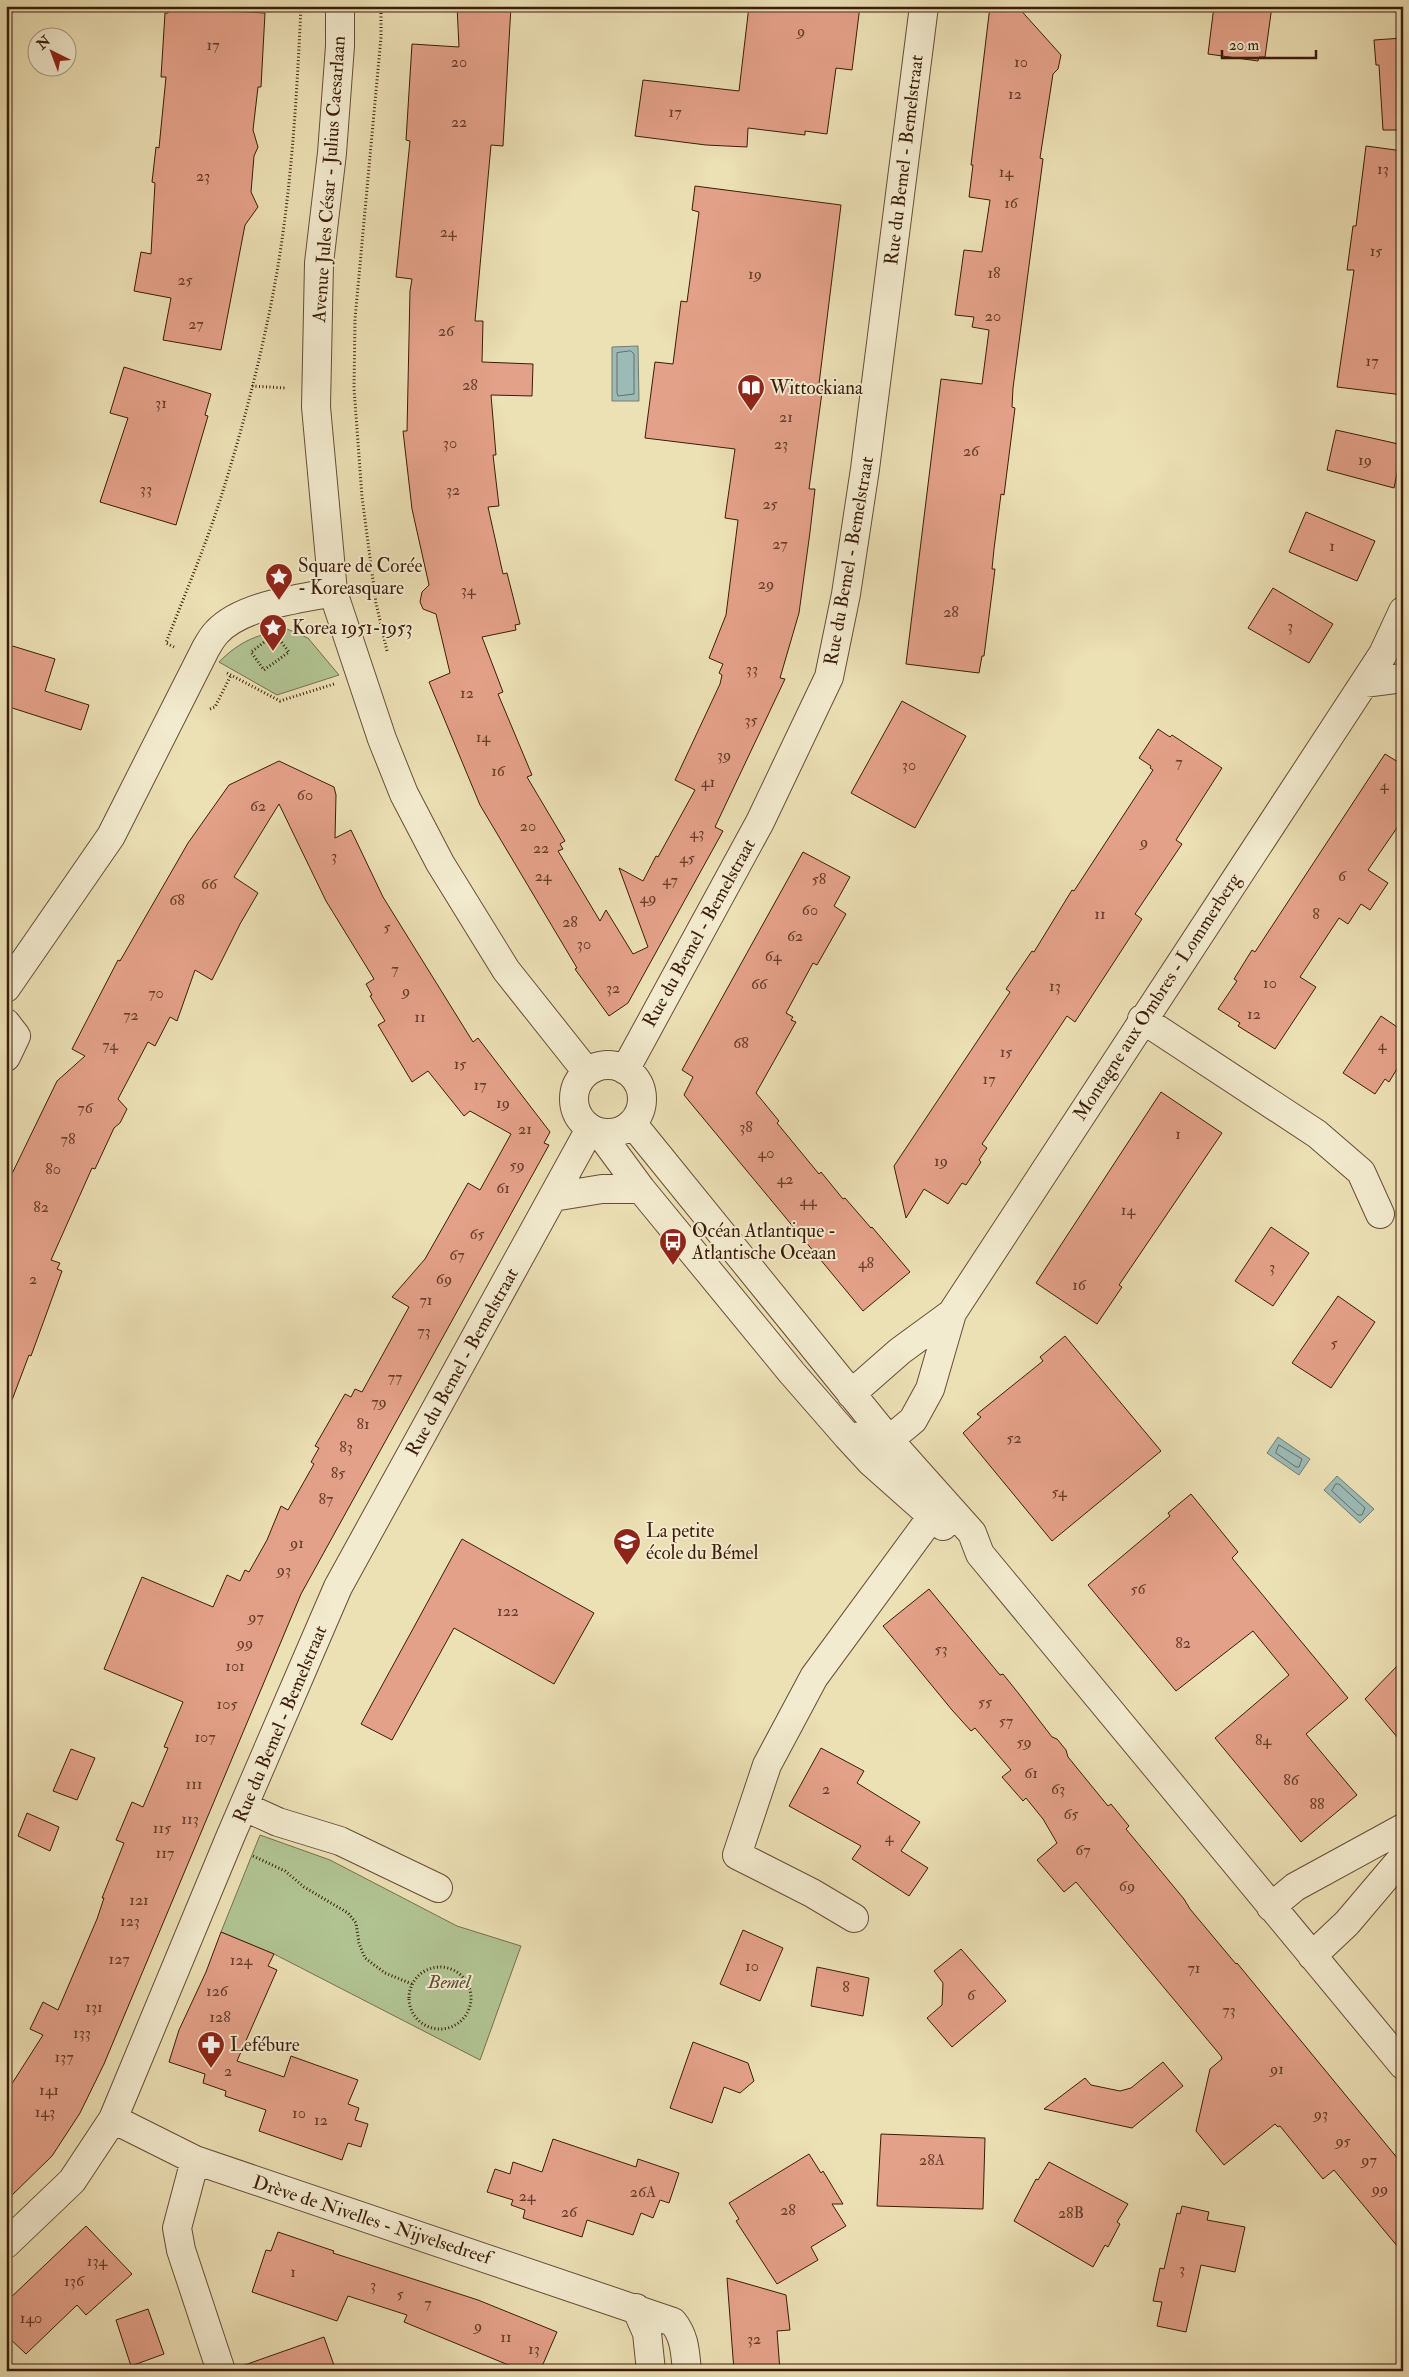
<svg xmlns="http://www.w3.org/2000/svg" width="1409" height="2377" font-family="'IM FELL Double Pica',serif">
	<rect width="100%" height="100%" fill="#ece0b5"/>
	<filter id="stains"><feTurbulence type="fractalNoise" baseFrequency=".004" numOctaves="4"/><feColorMatrix values="0 0 0 0 .2 0 0 0 0 .09 0 0 0 0 .02 0 0 0 .5 -.17"/></filter>
	<radialGradient id="worn" r=".72"><stop offset=".6" stop-color="#630" stop-opacity="0"/><stop offset="1" stop-color="#630" stop-opacity=".3"/></radialGradient>
	<path fill="#b1c392" stroke="#76704e" d="M287,629L308,638L339,675L277,695L219,662C241,640 257,635 287,629Z
		M260,1835L330,1860L457,1926L521,1946L480,2060L274,1954L221,1932Z"/>
	<path fill="#9cbbb7" stroke="#757b72" d="M638,346L639,401H612V347Z
		M1278,1437L1310,1459L1299,1475L1267,1453Z
		M1337,1476L1374,1509L1360,1523L1324,1490Z"/>
	<g fill="none" stroke-linecap="round" stroke-linejoin="round">
		<path stroke="#6c6c60" stroke-width="1" d="M631,351L634,354V394L618,396L617,393V353Z
			M1279,1445L1302,1459L1299,1467H1296L1276,1453Z
			M1336,1484H1339L1365,1508L1362,1515H1358L1332,1491Z"/>
	</g>
	<path fill="#e4a189" stroke="#3b1c0a" d="M457,6H511L503,146L491,145L475,321H483L482,362L533,364L532,396L491,395L496,455H493L499,506L488,507L503,574L507,573L520,624L515,625L516,630L482,637L503,692L498,694L532,775L527,777L565,841L560,844L563,849L558,851L600,921L606,910L633,954L648,947L619,868L643,881L656,856L658,857L695,790L675,780L720,684L722,675L719,673L723,664L709,658L726,615L738,520L725,518L735,449L645,438L655,362L673,364L681,301L687,302L699,212L692,210L695,186L841,205L819,384L823,385L809,489H815L810,532L799,613L780,678L785,679L715,827L723,831L628,1003L609,1016L575,969L577,968L480,805L429,682L450,673L436,614L423,609L420,602L422,592L429,585L412,509L403,431H407L410,291L412,279L396,277L410,141L406,140L412,44L459,47Z
		M749,6H860L852,70L836,68L827,134L805,131V135L748,128L747,147L706,145L635,136L643,80L739,91Z
		M990,6H1017L1061,55L1058,69L1053,74L1040,158L1043,159L1013,388L1012,407L1015,408L1004,495L1001,494L994,549L992,569H995L984,656H982L979,673L906,664L941,379L982,384L989,330L972,327L974,317L955,315L964,250L982,252L990,200L969,197L973,165H971Z
		M1214,6H1272L1265,57H1259L1258,61L1208,54Z
		M169,8L265,13L261,87H258L253,130L258,147L254,156L251,192L258,207L245,225L221,350L163,340L171,298L134,291L141,252L151,254L155,183L152,182L156,147L159,148L166,77H161L165,13H168Z
		M1403,38V130H1383L1379,65H1376L1374,40Z
		M1366,146L1403,151V395L1337,387L1354,270H1347L1353,226H1356Z
		M124,367L211,394L205,415L208,416L176,525L100,502L128,418L110,413Z
		M1336,430L1403,445L1394,488L1327,470Z
		M1306,512L1375,541L1357,581L1289,552Z
		M1273,588L1333,624L1309,663L1248,628Z
		M6,644L55,659L45,691L89,705L81,730L6,706Z
		M902,701L966,736L915,828L851,793Z
		M1158,729L1170,737L1172,735L1222,768L1176,840L1182,844L1135,914L1142,919L1075,1022L1067,1016L982,1144L987,1148L979,1160L981,1162L966,1185L962,1183L948,1204L924,1189L906,1218L894,1166L1010,992L1006,989L1032,951L1034,952L1072,890L1074,891L1153,770L1150,768L1151,766L1139,758Z
		M1385,754L1403,765V819L1368,870L1388,883L1370,910L1361,904L1348,924L1339,918L1300,977L1316,987L1275,1049L1238,1026L1240,1023L1218,1009L1237,981L1234,979L1252,950L1255,952Z
		M279,761L334,787L336,795L335,838L351,830L383,897L473,1042L478,1038L550,1132L544,1143L549,1145L301,1594L104,2064L80,2113L52,2156L6,2201V2093L43,2035L30,2029L43,2002L58,2010L97,1919L104,1898H102L124,1843L116,1840L132,1802L143,1807L168,1748L164,1747L183,1702L104,1669L142,1577L213,1607L227,1575L240,1581L245,1570L249,1572L267,1540L281,1506L288,1510L314,1464L311,1462L319,1448L315,1446L345,1394L351,1397L355,1389L362,1392L409,1307L392,1297L425,1259L468,1183L480,1190L511,1134L470,1111L464,1116L428,1071L412,1082L378,1025L385,1021L370,996L372,995L366,984L374,979L326,901L279,804L234,877L258,893L240,924L212,980L195,970L177,1021L170,1017L155,1046L148,1042L118,1099L127,1109L120,1123L114,1128L95,1169L92,1168L51,1260L60,1263L57,1269L62,1271L31,1356L29,1355L9,1408H6V1186L57,1081L85,1056L72,1049L118,960L120,961L188,843L229,785Z
		M803,852L850,877L834,906L846,914L817,965L813,963L786,1013L793,1017L791,1020L796,1022L756,1093L779,1121L777,1123L819,1174L821,1172L843,1199L845,1198L871,1228L872,1227L910,1272L863,1311L684,1095L693,1077L682,1070Z
		M1381,1016L1403,1031V1059L1389,1082L1385,1079L1375,1094L1343,1073Z
		M1161,1092L1222,1133L1119,1285L1122,1287L1097,1324L1036,1283Z
		M1271,1227L1309,1253L1273,1306L1235,1281Z
		M1338,1296L1375,1322L1331,1388L1292,1363Z
		M1065,1336L1161,1451L1052,1541L963,1433L981,1417L977,1414L1043,1361L1040,1357Z
		M1191,1494L1238,1552L1232,1558L1348,1698L1306,1734L1357,1795L1301,1842L1215,1738L1289,1675L1253,1631L1176,1691L1088,1585L1170,1516L1168,1513Z
		M462,1539L594,1613L554,1684L454,1628L392,1740L361,1724Z
		M929,1589L1000,1675L1003,1674L1019,1694L1052,1737L1057,1739L1066,1750L1068,1757L1108,1806L1111,1804L1129,1826L1126,1829L1184,1899L1190,1909L1236,1964L1237,1963L1403,2165V2253L1334,2170L1323,2179L1280,2126L1278,2127L1275,2124L1224,2165L1196,2131L1210,2069L1222,2059L1221,2056L1076,1882L1064,1892L1037,1860L1057,1843L1043,1819L1026,1798L1023,1801L1002,1777L1011,1770L975,1728L971,1731L952,1710L883,1626Z
		M1403,1660V1744L1365,1699Z
		M821,1748L864,1771L857,1783L920,1822L901,1851L928,1868L909,1896L852,1859L861,1846L789,1806Z
		M71,1749L95,1758L77,1800L53,1791Z
		M27,1813L59,1827L50,1851L18,1836Z
		M743,1930L783,1948L760,2001L720,1984Z
		M221,1932L274,1954L268,1966L277,1970L237,2061L284,2077L291,2056L358,2080L348,2104L359,2108L355,2120L368,2124L361,2147L348,2143L342,2160L259,2131L266,2110L225,2096L226,2091L203,2083L205,2074L169,2062L179,2030L206,1972Z
		M961,1949L1006,2001L952,2047L927,2018L942,2005L943,1983L934,1971Z
		M817,1967L869,1978L863,2016L811,2006Z
		M693,2042L748,2063L754,2081L740,2093L724,2087L712,2123L670,2108Z
		M1163,2062L1183,2086L1132,2128L1044,2109L1085,2078L1091,2085L1120,2091L1131,2088Z
		M881,2134L985,2138L983,2209L877,2206Z
		M553,2139L636,2167L638,2159L679,2173L669,2203L660,2200L653,2218L641,2213L633,2235L587,2220L582,2237L523,2218L525,2210L511,2205L513,2200L487,2192L495,2169L510,2174L513,2162L542,2172Z
		M809,2154L821,2173L823,2171L843,2204H832L846,2226L811,2247L818,2260L777,2284L736,2221L739,2219L729,2203Z
		M1049,2162L1128,2204L1117,2222L1120,2224L1108,2247L1105,2245L1093,2267L1014,2221L1036,2179L1038,2180Z
		M1182,2206L1209,2212L1207,2220L1245,2227L1235,2272L1201,2265L1186,2332L1157,2326L1162,2302L1153,2301L1160,2268L1164,2269L1177,2213L1180,2214Z
		M86,2226L132,2274L86,2315L77,2305L26,2354L6,2335V2302Z
		M278,2232L334,2251L333,2253L478,2300L557,2332L540,2371H523L404,2322L407,2315L348,2296L337,2321L252,2292L266,2250L271,2251Z
		M727,2278L786,2295L790,2330L777,2331L780,2371H734Z
		M148,2309L164,2354L131,2366L116,2320Z
		M324,2337L336,2371H239V2367Z"/>
	<g fill="none" stroke-linecap="round" stroke-linejoin="round">
		<defs>
			<path id="minor" d="M340,6V46L332,153L319,263L316,407L333,592L382,739L404,794L440,863L506,970L587,1072
				M1364,683L1403,678
				M6,988L111,836L206,648C209,643 212,637 217,632C242,605 299,599 333,592
				M1142,1019L1317,1134L1361,1172L1380,1214
				M6,1023L16,1036L6,1057
				M574 1099a34 34 0 1 1 68 0a34 34 0 1 1-68 0Z
				M625,1070L760,822L829,677L846,594L865,469L924,6
				M632,1123L889,1440L972,1533L980,1554L1403,2065
				M599,1132L641,1189L792,1373L847,1436L871,1462L943,1526
				M553,1197L602,1189H641
				M851,1394L900,1351L952,1313
				M847,1436L889,1440L913,1420L930,1389L952,1313L1383,654L1403,611
				M245,1807L278,1822L340,1841L438,1888
				M1271,1907L1295,1887L1403,1828
				M854,1918L812,1893L737,1855L767,1765L814,1677L933,1515
				M1312,1956L1347,1923L1403,1857
				M113,2119L195,2160L673,2322C685,2337 685,2352 687,2371
				M195,2160L177,2228L181,2250L221,2371
				M6,2244L72,2181L113,2119L231,1835L338,1587L590,1129
				M636,2308L647,2333L651,2371"/>
		</defs>
		<use href="#minor" stroke="#674d35" stroke-width="30"/>
		<path stroke="#3b1c0a" stroke-width="3" stroke-dasharray="1 2.5" stroke-linecap="butt" d="M381,6V37L355,319L354,388L362,497L376,603L387,651
			M252,386L286,388
			M275,634L289,652L264,670L251,652Z
			M174,647L166,643C185,594 206,545 222,494C245,420 265,343 278,266C292,180 297,93 301,6
			M227,673L280,701L334,684
			M210,709L215,707L231,675
			M253,1856L285,1871L304,1887L348,1913L356,1923L359,1943L365,1958L385,1973L412,1984
			M409 1998a31 31 0 1 1 62 0a31 31 0 1 1-62 0Z"/>
		<use href="#minor" stroke="#f3ebcf" stroke-width="28"/>
	</g>
	<defs>
		<symbol id="library-pin" viewBox="-11 -11 22 30"><path d="M0 17L-7.5 6A9.5 9.5 0 1 1 7.5 6Z" fill="#8f2418" stroke="#f3ebcf"/><path d="M-6-4Q-3-5.5-.7-3.5V5Q-3 3-6 4ZM6-4Q3-5.5 .7-3.5V5Q3 3 6 4Z" fill="#fff"/></symbol>
		<symbol id="sight-pin" viewBox="-11 -11 22 30"><path d="M0 17L-7.5 6A9.5 9.5 0 1 1 7.5 6Z" fill="#8f2418" stroke="#f3ebcf"/><path d="M0-6L1.8-2.2L6-1.7L2.9 1.2L3.7 5.4L0 3.3L-3.7 5.4L-2.9 1.2L-6-1.7L-1.8-2.2Z" fill="#fff"/></symbol>
		<symbol id="bus-pin" viewBox="-11 -11 22 30"><path d="M0 17L-7.5 6A9.5 9.5 0 1 1 7.5 6Z" fill="#8f2418" stroke="#f3ebcf"/><path d="M-5-6H5V4H4V6H2V4H-2V6H-4V4H-5ZM-3.5-4V0h7V-4ZM-3.5 1.2v1.5H-2V1.2ZM2 1.2v1.5H3.5V1.2Z" fill="#fff"/></symbol>
		<symbol id="school-pin" viewBox="-11 -11 22 30"><path d="M0 17L-7.5 6A9.5 9.5 0 1 1 7.5 6Z" fill="#8f2418" stroke="#f3ebcf"/><path d="M0-5L7-2L0 1L-7-2ZM-4 1L0 2.5L4 1V4Q0 6-4 4Z" fill="#fff"/></symbol>
		<symbol id="pharmacy-pin" viewBox="-11 -11 22 30"><path d="M0 17L-7.5 6A9.5 9.5 0 1 1 7.5 6Z" fill="#8f2418" stroke="#f3ebcf"/><path d="M-2-6h4v4h4v4h-4v4h-4v-4h-4v-4h4Z" fill="#fff"/></symbol>
	</defs>
	<g fill-rule="evenodd">
		<use href="#library-pin" x="735" y="372" width="32" height="43"/>
		<use href="#sight-pin" x="263" y="561" width="32" height="43"/>
		<use href="#sight-pin" x="257" y="612" width="32" height="43"/>
		<use href="#bus-pin" x="657" y="1226" width="32" height="43"/>
		<use href="#school-pin" x="611" y="1526" width="32" height="43"/>
		<use href="#pharmacy-pin" x="195" y="2029" width="32" height="43"/>
	</g>
	<g text-anchor="middle" dominant-baseline="central" stroke-width="4" stroke-linejoin="round" paint-order="stroke">
		<g font-size="16" fill="#653d2a">
			<text x="801" y="31">9</text>
			<text x="213" y="45">17</text>
			<text x="459" y="62">20</text>
			<text x="1021" y="62">10</text>
			<text x="1015" y="94">12</text>
			<text x="675" y="112">17</text>
			<text x="459" y="122">22</text>
			<text x="1383" y="169">13</text>
			<text x="1006" y="172">14</text>
			<text x="203" y="176">23</text>
			<text x="1011" y="203">16</text>
			<text x="448" y="232">24</text>
			<text x="1376" y="251">15</text>
			<text x="994" y="273">18</text>
			<text x="755" y="274">19</text>
			<text x="185" y="280">25</text>
			<text x="993" y="316">20</text>
			<text x="196" y="324">27</text>
			<text x="446" y="331">26</text>
			<text x="1372" y="361">17</text>
			<text x="470" y="385">28</text>
			<text x="161" y="403">31</text>
			<text x="786" y="417">21</text>
			<text x="450" y="443">30</text>
			<text x="781" y="444">23</text>
			<text x="971" y="451">26</text>
			<text x="1365" y="460">19</text>
			<text x="146" y="489">33</text>
			<text x="453" y="490">32</text>
			<text x="770" y="504">25</text>
			<text x="780" y="544">27</text>
			<text x="1332" y="546">1</text>
			<text x="766" y="584">29</text>
			<text x="468" y="590">34</text>
			<text x="951" y="612">28</text>
			<text x="1290" y="626">3</text>
			<text x="752" y="669">33</text>
			<text x="467" y="693">12</text>
			<text x="751" y="720">35</text>
			<text x="483" y="737">14</text>
			<text x="724" y="755">39</text>
			<text x="1179" y="762">7</text>
			<text x="909" y="765">30</text>
			<text x="498" y="771">16</text>
			<text x="708" y="782">41</text>
			<text x="1384" y="785">4</text>
			<text x="305" y="795">60</text>
			<text x="258" y="806">62</text>
			<text x="528" y="826">20</text>
			<text x="697" y="833">43</text>
			<text x="1144" y="842">9</text>
			<text x="541" y="848">22</text>
			<text x="334" y="856">3</text>
			<text x="687" y="858">45</text>
			<text x="543" y="876">24</text>
			<text x="1342" y="876">6</text>
			<text x="819" y="879">58</text>
			<text x="670" y="880">47</text>
			<text x="209" y="884">66</text>
			<text x="648" y="898">49</text>
			<text x="177" y="900">68</text>
			<text x="810" y="910">60</text>
			<text x="1100" y="914">11</text>
			<text x="1316" y="914">8</text>
			<text x="570" y="922">28</text>
			<text x="387" y="927">5</text>
			<text x="795" y="936">62</text>
			<text x="584" y="944">30</text>
			<text x="773" y="956">64</text>
			<text x="395" y="969">7</text>
			<text x="1270" y="983">10</text>
			<text x="759" y="984">66</text>
			<text x="1055" y="986">13</text>
			<text x="613" y="988">32</text>
			<text x="406" y="991">9</text>
			<text x="156" y="993">70</text>
			<text x="1254" y="1014">12</text>
			<text x="131" y="1015">72</text>
			<text x="420" y="1017">11</text>
			<text x="741" y="1043">68</text>
			<text x="110" y="1045">74</text>
			<text x="1382" y="1045">4</text>
			<text x="1006" y="1052">15</text>
			<text x="460" y="1064">15</text>
			<text x="989" y="1079">17</text>
			<text x="480" y="1085">17</text>
			<text x="503" y="1103">19</text>
			<text x="85" y="1108">76</text>
			<text x="746" y="1127">38</text>
			<text x="525" y="1129">21</text>
			<text x="1178" y="1134">1</text>
			<text x="68" y="1139">78</text>
			<text x="766" y="1153">40</text>
			<text x="941" y="1161">19</text>
			<text x="517" y="1165">59</text>
			<text x="53" y="1169">80</text>
			<text x="785" y="1179">42</text>
			<text x="503" y="1188">61</text>
			<text x="808" y="1201">44</text>
			<text x="41" y="1207">82</text>
			<text x="1128" y="1210">14</text>
			<text x="477" y="1234">65</text>
			<text x="457" y="1255">67</text>
			<text x="866" y="1263">48</text>
			<text x="1272" y="1267">3</text>
			<text x="33" y="1279">2</text>
			<text x="444" y="1279">69</text>
			<text x="1079" y="1285">16</text>
			<text x="426" y="1300">71</text>
			<text x="424" y="1331">73</text>
			<text x="1334" y="1343">5</text>
			<text x="395" y="1377">77</text>
			<text x="379" y="1402">79</text>
			<text x="363" y="1424">81</text>
			<text x="1014" y="1438">52</text>
			<text x="346" y="1447">83</text>
			<text x="338" y="1473">85</text>
			<text x="1059" y="1492">54</text>
			<text x="326" y="1499">87</text>
			<text x="297" y="1543">91</text>
			<text x="284" y="1570">93</text>
			<text x="1138" y="1589">56</text>
			<text x="508" y="1611">122</text>
			<text x="256" y="1617">97</text>
			<text x="245" y="1643">99</text>
			<text x="1183" y="1643">82</text>
			<text x="941" y="1649">53</text>
			<text x="235" y="1666">101</text>
			<text x="985" y="1702">55</text>
			<text x="227" y="1704">105</text>
			<text x="1006" y="1721">57</text>
			<text x="205" y="1737">107</text>
			<text x="1263" y="1740">84</text>
			<text x="1024" y="1742">59</text>
			<text x="1031" y="1773">61</text>
			<text x="1291" y="1780">86</text>
			<text x="194" y="1784">111</text>
			<text x="826" y="1789">2</text>
			<text x="1058" y="1789">63</text>
			<text x="1317" y="1804">88</text>
			<text x="1071" y="1814">65</text>
			<text x="190" y="1819">113</text>
			<text x="162" y="1828">115</text>
			<text x="889" y="1837">4</text>
			<text x="1083" y="1850">67</text>
			<text x="165" y="1853">117</text>
			<text x="1127" y="1886">69</text>
			<text x="139" y="1900">121</text>
			<text x="130" y="1921">123</text>
			<text x="119" y="1959">127</text>
			<text x="241" y="1960">124</text>
			<text x="752" y="1966">10</text>
			<text x="1194" y="1968">71</text>
			<text x="846" y="1987">8</text>
			<text x="217" y="1991">126</text>
			<text x="971" y="1995">6</text>
			<text x="94" y="2007">131</text>
			<text x="1229" y="2010">73</text>
			<text x="220" y="2017">128</text>
			<text x="82" y="2033">133</text>
			<text x="64" y="2057">137</text>
			<text x="1277" y="2069">91</text>
			<text x="228" y="2071">2</text>
			<text x="49" y="2090">141</text>
			<text x="45" y="2112">143</text>
			<text x="299" y="2113">10</text>
			<text x="1321" y="2114">93</text>
			<text x="321" y="2120">12</text>
			<text x="1343" y="2141">95</text>
			<text x="932" y="2160">28A</text>
			<text x="1369" y="2160">97</text>
			<text x="1380" y="2189">99</text>
			<text x="643" y="2192">26A</text>
			<text x="527" y="2196">24</text>
			<text x="788" y="2210">28</text>
			<text x="569" y="2212">26</text>
			<text x="1071" y="2213">28B</text>
			<text x="97" y="2261">134</text>
			<text x="1182" y="2269">3</text>
			<text x="293" y="2272">1</text>
			<text x="74" y="2281">136</text>
			<text x="373" y="2285">3</text>
			<text x="400" y="2294">5</text>
			<text x="428" y="2303">7</text>
			<text x="31" y="2318">140</text>
			<text x="478" y="2326">9</text>
			<text x="506" y="2337">11</text>
			<text x="754" y="2339">32</text>
			<text x="534" y="2349">13</text>
		</g>
		<g font-size="19" fill="#3b1c0a" stroke="#f3ebcf">
			<text transform="translate(904 160) rotate(-83)">Rue du Bemel - Bemelstraat</text>
			<text transform="translate(329 179) rotate(-86)">Avenue Jules César - Julius Caesarlaan</text>
			<text transform="translate(849 561) rotate(-80)">Rue du Bemel - Bemelstraat</text>
			<text transform="translate(699 933) rotate(-61)">Rue du Bemel - Bemelstraat</text>
			<text transform="translate(1157 997) rotate(-57)">Montagne aux Ombres - Lommerberg</text>
			<text transform="translate(462 1362) rotate(-61)">Rue du Bemel - Bemelstraat</text>
			<text transform="translate(280 1724) rotate(-67)">Rue du Bemel - Bemelstraat</text>
			<text transform="translate(372 2220) rotate(18)">Drève de Nivelles - Nijvelsedreef</text>
		</g>
		<g font-size="19" fill="#3b1c0a" stroke="#f3ebcf" text-anchor="start">
			<text x="770" y="388">Wittockiana</text>
			<text x="298" y="566">Square de Corée<tspan x="298" dy="22">- Koreasquare</tspan></text>
			<text x="292" y="628">Korea 1951-1953</text>
			<text x="692" y="1231">Océan Atlantique -<tspan x="692" dy="22">Atlantische Oceaan</tspan></text>
			<text x="646" y="1531">La petite<tspan x="646" dy="22">école du Bémel</tspan></text>
			<text x="230" y="2045">Lefébure</text>
		</g>
		<g font-size="19" font-style="italic" fill="#5e4e33" stroke="#f3ebcf">
			<text x="449" y="1982">Bemel</text>
		</g>
	</g>
	<rect width="1409" height="2377" fill="none" stroke="#ece0b5" stroke-width="25"/>
	<rect x="8" y="8" width="1394" height="2362" fill="none" stroke="#3b1c0a" stroke-width="2.5"/>
	<rect x="12" y="12" width="1384" height="2352" fill="none" stroke="#3b1c0a"/>
	<g transform="translate(52 52) rotate(318)"><circle r="24" fill="#f3ebcf" stroke="#a99880"/>
	<path d="M0-4L9 19L0 12L-9 19Z" fill="#8f2418"/>
	<text y="-8" font-size="14" font-weight="bold" text-anchor="middle" fill="#3b1c0a">N</text>
	</g>
	<path d="M1222 50v8h94v-8" fill="none" stroke="#3b1c0a" stroke-width="2.5"/>
	<text x="1229" y="50" font-size="15" fill="#3b1c0a" stroke="#f3ebcf" stroke-width="4" paint-order="stroke">20 m</text>
	<rect width="100%" height="100%" filter="url(#stains)"/>
	<rect width="100%" height="100%" fill="url(#worn)"/>
</svg>
